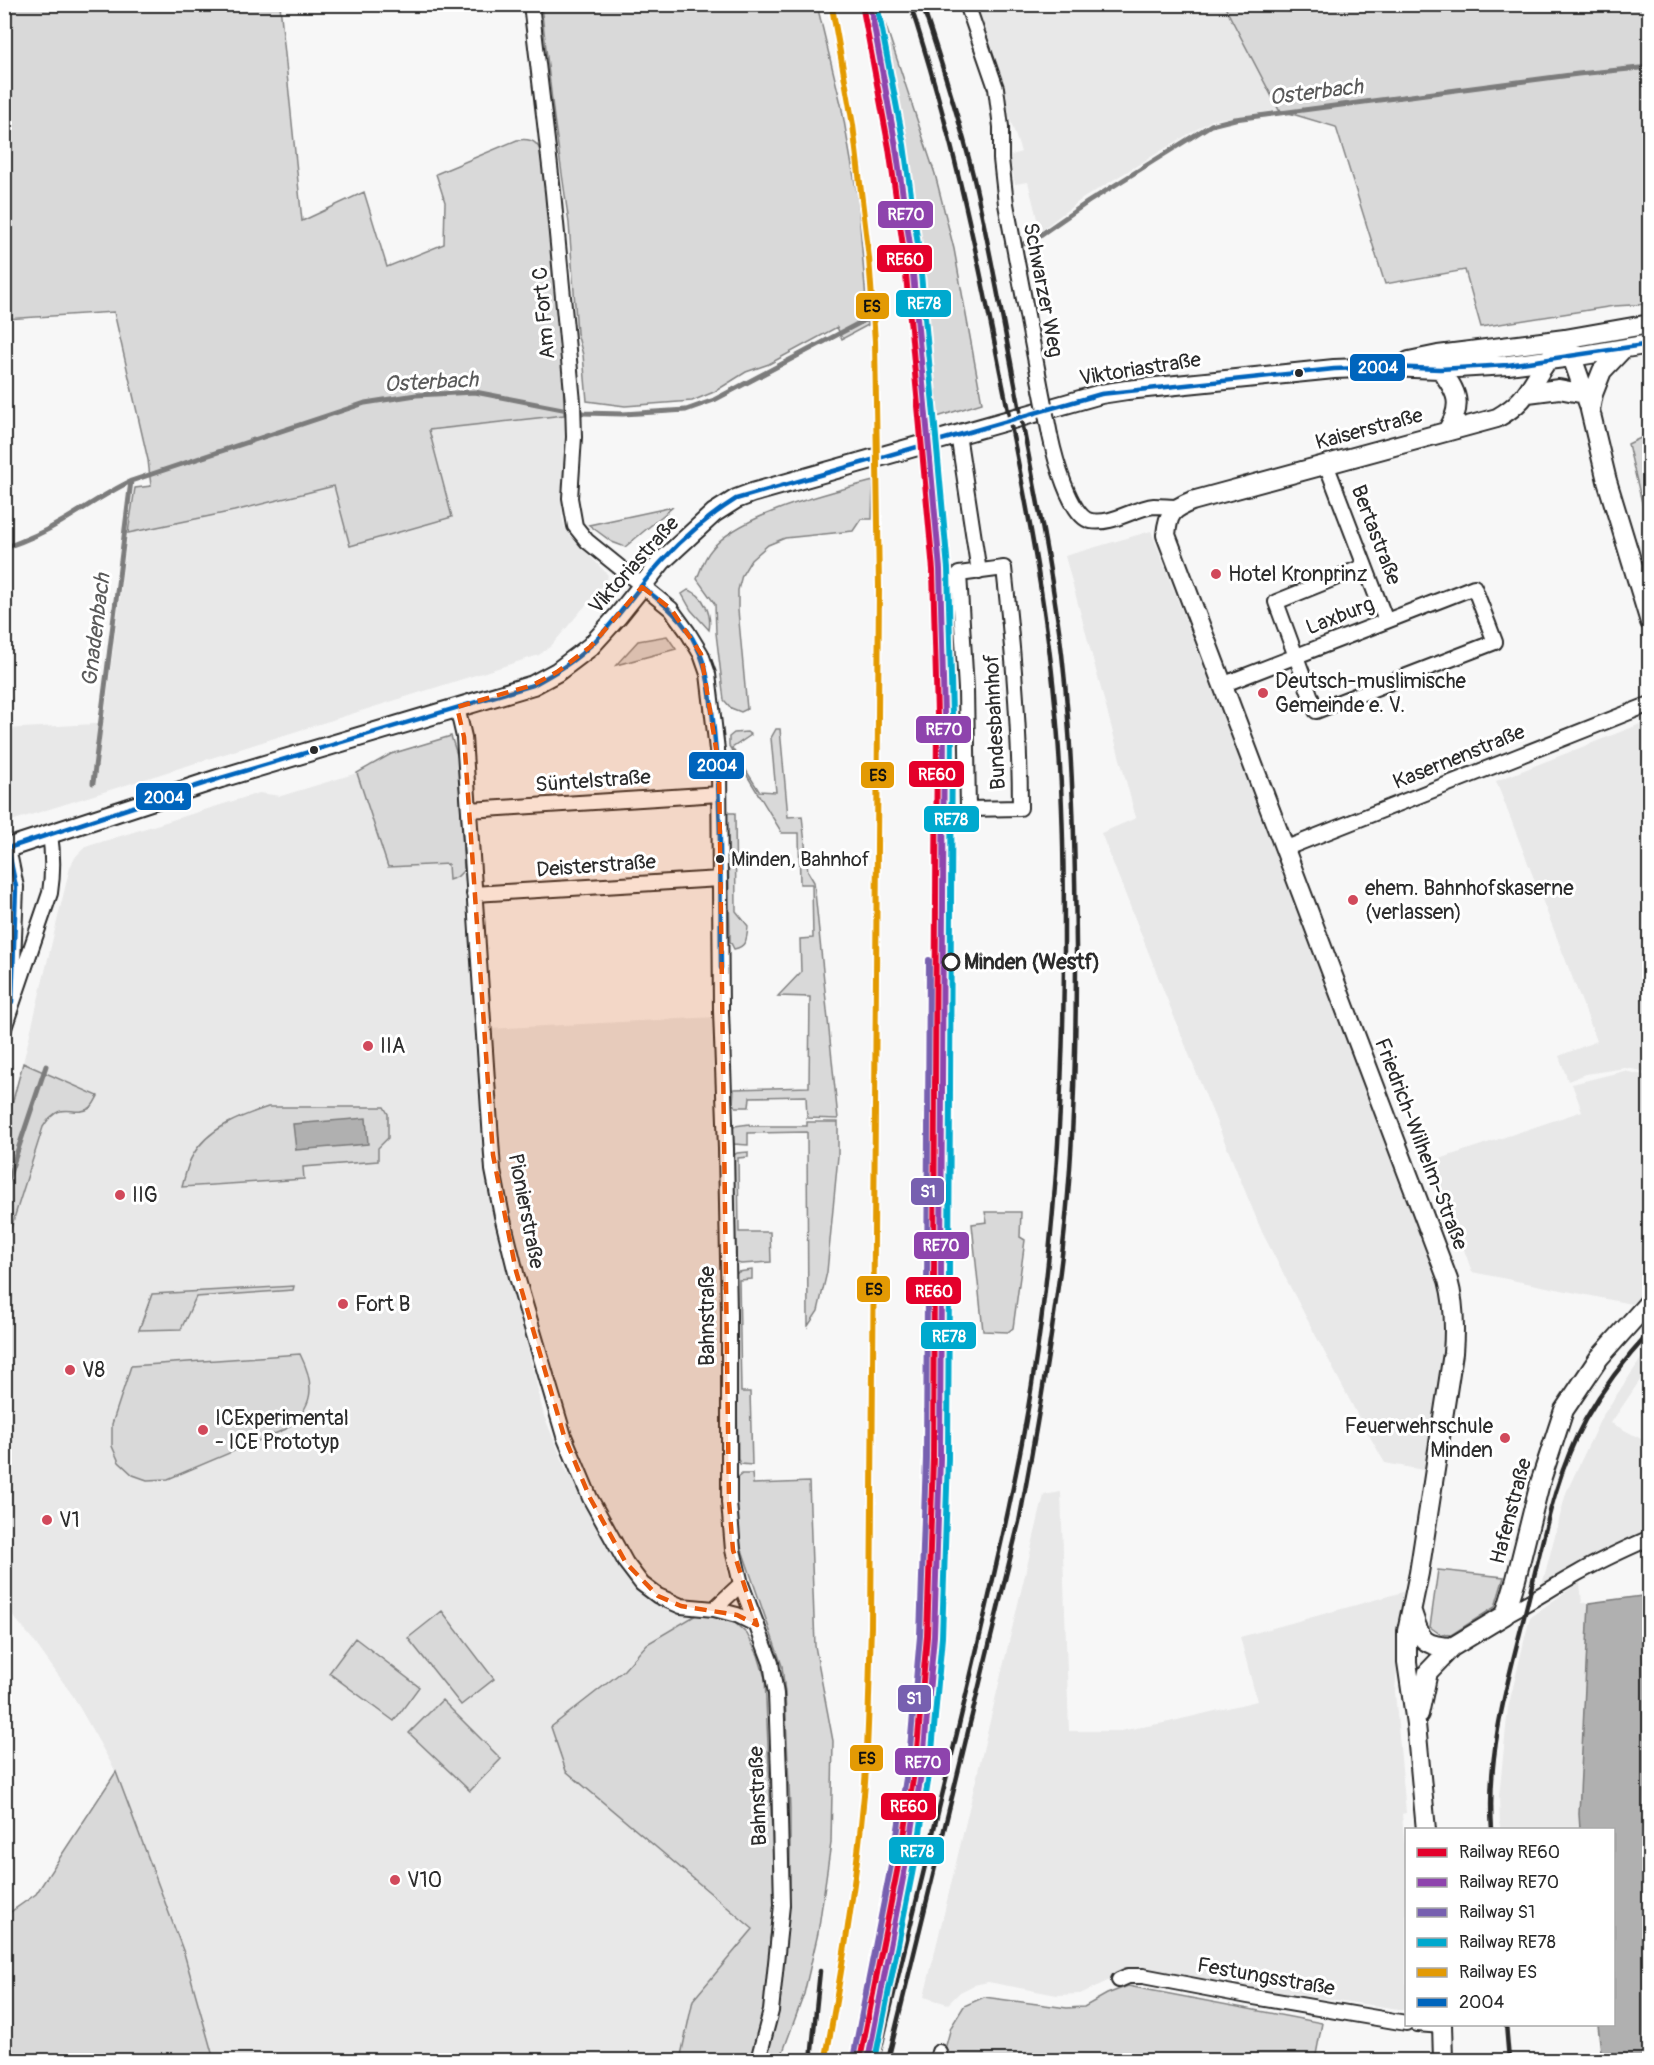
<svg xmlns="http://www.w3.org/2000/svg" width="1654" height="2065" font-family="Pangolin,sans-serif">
	<rect width="100%" height="100%" fill="#f7f7f7"/>
	<filter id="ink" filterUnits="userSpaceOnUse"><feTurbulence type="fractalNoise" baseFrequency=".0167" numOctaves="2"/><feDisplacementMap in="SourceGraphic" scale="12" xChannelSelector="R" yChannelSelector="G"/><feConvolveMatrix kernelMatrix="1 2 1 2 8 2 1 2 1" color-interpolation-filters="sRGB"/></filter>
	<g filter="url(#ink)">
		<path fill="#e8e8e8" d="M972,5H1224L1279,110L1212,120L1082,199L1040,231L1028,182L1015,184L1009,156L1021,152Z
			M564,415L567,437L562,484V516L565,528L570,535L608,575L607,580L563,632L551,646L539,655L5,823L4,729L94,724L104,721L128,533L234,511L334,486L351,546L452,517L429,430Z
			M1151,531L1246,776L1376,1100L1439,1273L1450,1327L1428,1471L1385,1463L1358,1416L1285,1277L1262,1232L1200,1082L1101,833L1136,818L1065,556Z
			M1648,721L1649,1072L1625,1068L1586,1074L1568,1081L1559,1056L1597,1041L1496,781Z
			M357,773L388,867L448,864L450,880L464,870V861L476,1006L488,1176L544,1416L569,1476L575,1474L614,1554L678,1611L696,1615L647,1644L624,1670L579,1705L566,1771L753,1929L693,2000L680,2060H214L184,1953L116,1772L73,1696L33,1640L5,1606L4,1123L23,1063L70,867L76,856L85,847L259,793L281,796Z
			M716,1017L724,1549L730,1586L714,1598L702,1602L685,1600L669,1594L653,1585L639,1572L620,1542L590,1483L576,1444L537,1316L504,1200L488,1029Z
			M1624,1071L1649,1076V1289L1631,1304L1472,1272L1451,1213L1428,1163L1582,1111L1572,1084Z
			M1649,1347V1367L1611,1423L1645,1441L1649,1434V1529L1542,1585L1566,1493L1601,1418Z
			M1061,1492L1069,1731H1120L1169,1722L1257,1701L1240,1637L1403,1592L1395,1692L1406,1813L1402,1814L1406,1860V2010L1129,1971L1080,1994L1057,1995L988,1982L974,1985L960,1992L948,2004L924,1997L1044,1495Z
			M1580,1582L1582,1603H1589L1579,1814L1580,1829L1500,1830L1499,1796L1508,1708L1530,1617Z"/>
		<path fill="#d9d9d9" stroke="#828282" stroke-width="1.5" d="M4,5H280L302,221L364,192L387,267L444,244L445,202L436,174L517,140C535,137 540,145 543,161L563,362L564,415L429,430L452,517L350,546L334,486L234,511L128,533L135,488L151,486L148,460L114,312L5,319Z
			M541,5H817L841,104L858,200L868,325L842,339L837,327L769,364L746,372L714,392L692,401L625,406L587,401L583,355L577,333L569,223L554,118Z
			M872,5H879L935,174L954,249L982,403L934,418L923,315L905,181Z
			M1224,5H1649V304L1614,306L1481,327L1465,270L1385,284L1336,127L1279,110Z
			M1649,434V532L1628,444Z
			M873,481L872,519H861L853,531L785,538L768,545L751,560L742,575L738,590V610L747,709L741,712L731,708L724,700L716,633L715,604L697,579C701,569 704,558 711,550C739,514 829,493 873,481Z
			M673,507L625,547L612,542L589,525Z
			M688,590C704,594 712,615 709,630L691,610L682,594Z
			M667,636L676,649L616,665L638,641Z
			M776,729H780L788,817L802,816L808,872L814,882L838,1119L807,1118L806,1096L750,1097L749,1107H736L733,1104L734,1089L809,1087L810,997L778,996L801,972L800,939L813,938L812,884H800L799,833H782L729,746V737L734,733L747,732L751,735L732,748L759,791L776,792L771,738Z
			M451,736L458,758L464,870L457,877L449,880L448,864L388,867L357,773L391,754Z
			M727,813H735L736,911L748,926C747,937 747,947 734,949L730,941V934Z
			M23,1063L98,1096C96,1099 94,1105 90,1108C73,1119 62,1097 43,1127L5,1247V1130Z
			M268,1107H384L388,1114V1138L378,1148V1161L303,1167L304,1179L182,1187C185,1177 187,1164 193,1155C208,1128 241,1116 268,1107Z
			M807,1122H838V1156L827,1272L818,1311L808,1326L807,1132L748,1133V1145L733,1144L731,1130L735,1126L749,1124L750,1126H807Z
			M748,1152V1157L738,1158L739,1232H770L771,1262L741,1264L737,1263L736,1259L733,1156L737,1153Z
			M985,1212H1021L1020,1237L1025,1240L1013,1328L1008,1332L983,1331L972,1224L987,1222Z
			M752,1270V1279L739,1280L741,1392H750L752,1465L740,1464L738,1459L735,1281V1276L738,1272Z
			M294,1286L293,1290L196,1297L181,1329L139,1330L152,1294Z
			M300,1354C316,1386 314,1407 286,1429L168,1479L147,1480L133,1475L119,1462L112,1446V1424L131,1366Z
			M742,1474H752L753,1484L809,1482L815,1646L833,1741L831,1843L818,1933L804,1994L780,2060H680L693,2000L753,1929L566,1771L551,1727L624,1670L647,1644L696,1615L715,1617L735,1623L747,1634L758,1655L765,1678L775,1900L770,1939L783,1946L790,1889V1809L785,1693L782,1666L741,1547L738,1529L736,1485L737,1478Z
			M1438,1570L1504,1577L1495,1607L1451,1635L1440,1634L1430,1627Z
			M442,1611L494,1679L461,1705L408,1638Z
			M355,1638L419,1687L394,1721L329,1673Z
			M442,1700L501,1759L470,1791L409,1733Z
			M116,1772L184,1953L214,2060H5V1916L36,1894Z
			M1128,1986L1322,2023L1315,2060H942L951,2027L964,2006L984,1997L1067,2008L1084,2007L1107,1994Z"/>
		<path fill="#b0b0b0" stroke="#7b7b7b" stroke-width="1.5" d="M366,1118L368,1144L296,1150L293,1124Z
			M1649,1595V2060H1602L1598,2025L1614,2024V1830L1580,1829L1579,1814L1589,1603Z"/>
		<g fill="none" stroke-linecap="round" stroke-linejoin="round">
			<path stroke="#7b7b7b" stroke-width="5" d="M1021,245L1033,240L1088,202L1211,125L1235,119L1578,74L1650,67
				M4,548C24,541 43,533 61,522C85,508 106,493 131,481L365,403L416,395L475,392L583,413L623,414L686,410L714,400L865,320
				M93,783L131,481
				M4,1191L46,1066"/>
			<defs>
				<path id="street" d="M531,4L553,192L573,402L574,437L570,498L575,526L587,541L671,609L687,631L701,654L708,674L719,767L721,1011L726,1149L729,1315V1502L733,1550L741,1584L771,1663L776,1694L779,1773L782,1905L771,2011L758,2060
					M967,4L996,88L1001,127V159L1006,204L1041,389
					M958,434L979,572
					M1050,435C1054,454 1070,518 1091,521C1112,525 1134,508 1154,506C1162,506 1170,507 1178,507
					M1326,464L1386,621
					M1004,568C1013,648 1020,727 1020,808L968,809L966,689L959,574Z
					M1222,685L1474,587L1495,642L1316,711L1276,602L1365,566
					M457,707L464,737L493,1170L502,1216L517,1277L564,1436L590,1498L626,1563L642,1584L658,1596L681,1606L714,1609L741,1584
					M469,810L719,794
					M8,848L16,887L12,988
					M1284,849L1650,704
					M474,894L720,879
					M4,1028L50,893C53,873 53,854 50,834
					M714,1609L737,1615L757,1625
					M1505,1615C1530,1602 1553,1587 1578,1573C1601,1560 1625,1549 1650,1538
					M1119,1980L1128,1976H1143L1248,1996L1406,2023
					M1417,2024L1442,2026
					M937,2060L939,2052"/>
				<path id="secondary" d="M1568,346L1590,408
					M1622,350L1602,371L1593,394L1590,410L1607,481L1650,622
					M1409,361L1438,355L1565,339L1650,324
					M1440,369C1457,392 1464,404 1447,431
					M1528,393L1559,389L1585,394
					M4,849L221,778L533,685L557,672L590,647L618,616L662,561L714,513L736,499L752,493L1101,394L1127,390L1334,369L1387,367L1440,369L1508,365L1572,357L1650,344
					M1412,1612C1421,1639 1421,1646 1452,1647
					M1419,1714L1428,1672L1452,1647L1505,1615L1516,1579L1540,1483L1564,1410L1599,1358L1650,1301
					M1426,1830L1416,1724L1407,1662V1631L1419,1573L1453,1353C1455,1328 1455,1305 1448,1280L1166,535C1168,513 1172,509 1192,501L1497,418C1527,401 1529,387 1547,361C1553,354 1559,346 1565,339
					M1442,2024L1443,2060"/>
			</defs>
			<use href="#street" stroke="#2b2b2b" stroke-width="18"/>
			<use href="#secondary" stroke="#2b2b2b" stroke-width="22"/>
			<use href="#street" stroke="#fff" stroke-width="14"/>
			<use href="#secondary" stroke="#fff" stroke-width="18"/>
			<path stroke="#2b2b2b" stroke-width="4.5" d="M1492,1830C1486,1749 1510,1674 1529,1597C1544,1537 1555,1475 1585,1420C1603,1388 1625,1359 1650,1332
				M1506,2024L1509,2060
				M811,2060L820,1971
				M878,2060C912,1917 948,1775 981,1631C1000,1549 1019,1467 1032,1384C1055,1239 1064,1092 1064,945C1064,864 1063,783 1055,703C1045,591 1022,481 1000,371C976,247 950,125 910,4
				M888,2060L1019,1522C1035,1439 1049,1355 1060,1271C1074,1163 1076,1055 1076,947C1075,849 1073,751 1062,654C1052,567 1033,481 1017,395C1003,321 990,248 973,175C959,117 941,61 922,4"/>
			<defs>
				<path id="street-bridge" d="M1041,389L1050,435"/>
			</defs>
			<use href="#street-bridge" stroke="#2b2b2b" stroke-width="18" stroke-linecap="butt"/>
			<use href="#street-bridge" stroke="#fff" stroke-width="14"/>
			<defs>
				<path id="bus-1" d="M642,587C664,603 685,621 697,647C710,673 711,702 714,731C722,810 720,889 721,968
					M12,1002L16,887L8,848L221,778L533,685C553,674 574,662 590,646C617,621 637,588 662,561C683,538 709,516 736,499L1101,394L1334,369L1387,367L1440,369L1508,365L1650,344"/>
			</defs>
			<use href="#bus-1" stroke="#fff" stroke-width="9"/>
			<use href="#bus-1" stroke="#0065bd" stroke-width="4.5"/>
			<defs>
				<path id="rail-1" d="M860,2060L904,1836L916,1760L927,1636L933,1458L937,715L933,570L904,253L889,148L862,4"/>
				<path id="rail-2" d="M868,2060L911,1837L923,1761L934,1636L940,1458L944,715L940,569L911,252L896,147L870,4"/>
				<path id="rail-3" d="M853,2059L897,1835L909,1759L920,1636L926,1458L929,960"/>
				<path id="rail-4" d="M875,2060L919,1839L931,1762L942,1637L948,1458L952,715L948,569L919,252L904,145L877,4"/>
				<path id="rail-5" d="M826,2057C842,1971 856,1883 864,1795C869,1739 869,1683 871,1627L879,586L875,341L869,258L853,125L832,7"/>
			</defs>
			<use href="#rail-1" stroke="#fff" stroke-width="10"/>
			<use href="#rail-2" stroke="#fff" stroke-width="10"/>
			<use href="#rail-3" stroke="#fff" stroke-width="10"/>
			<use href="#rail-4" stroke="#fff" stroke-width="10"/>
			<use href="#rail-5" stroke="#fff" stroke-width="10"/>
			<use href="#rail-1" stroke="#e4002b" stroke-width="6"/>
			<use href="#rail-2" stroke="#8e44ad" stroke-width="6"/>
			<use href="#rail-3" stroke="#7760b0" stroke-width="6"/>
			<use href="#rail-4" stroke="#00a9ce" stroke-width="6"/>
			<use href="#rail-5" stroke="#e39a04" stroke-width="6"/>
		</g>
	</g>
	<path fill="#e8590c" fill-opacity="0.2" stroke="#e8590c" stroke-width="4.5" stroke-dasharray="12 8" stroke-linejoin="round" d="M642,587L671,609L701,654L719,767L729,1502L733,1550L757,1625L737,1615L681,1606L658,1596L626,1563L590,1498L564,1436L516,1271L493,1155L464,737L457,707L533,685L557,672L590,647Z"/>
	<g fill="#2b2b2b" stroke="#fff" stroke-width="2">
		<circle cx="1299" cy="373" r="5"/>
		<circle cx="314" cy="750" r="5"/>
		<circle cx="720" cy="859" r="5"/>
	</g>
	<g fill="#d1495b" stroke="#fff" stroke-width="2">
		<circle cx="1216" cy="574" r="6"/>
		<circle cx="1263" cy="693" r="6"/>
		<circle cx="1353" cy="900" r="6"/>
		<circle cx="368" cy="1046" r="6"/>
		<circle cx="120" cy="1195" r="6"/>
		<circle cx="343" cy="1304" r="6"/>
		<circle cx="70" cy="1370" r="6"/>
		<circle cx="203" cy="1430" r="6"/>
		<circle cx="1505" cy="1438" r="6"/>
		<circle cx="47" cy="1520" r="6"/>
		<circle cx="395" cy="1880" r="6"/>
	</g>
	<circle fill="#fff" stroke="#2b2b2b" stroke-width="3" cx="951" cy="962" r="8"/>
	<g text-anchor="middle" dominant-baseline="central" stroke-width="6" stroke-linejoin="round" paint-order="stroke">
		<g font-size="20" fill="#2b2b2b" stroke="#fff" text-anchor="start">
			<text x="731" y="859">Minden, Bahnhof</text>
		</g>
		<g font-size="21" fill="#2b2b2b" stroke="#fff">
			<text transform="translate(1043 290) rotate(79)">Schwarzer Weg</text>
			<text transform="translate(544 313) rotate(-95)">Am Fort C</text>
			<text transform="translate(1140 369) rotate(-9)">Viktoriastraße</text>
			<text transform="translate(1369 429) rotate(-15)">Kaiserstraße</text>
			<text transform="translate(1376 535) rotate(69)">Bertastraße</text>
			<text transform="translate(634 565) rotate(-48)">Viktoriastraße</text>
			<text transform="translate(1340 616) rotate(-21)">Laxburg</text>
			<text transform="translate(995 722) rotate(-93)">Bundesbahnhof</text>
			<text transform="translate(1459 757) rotate(-22)">Kasernenstraße</text>
			<text transform="translate(593 781) rotate(-4)">Süntelstraße</text>
			<text transform="translate(596 866) rotate(-4)">Deisterstraße</text>
			<text transform="translate(1421 1144) rotate(69)">Friedrich-Wilhelm-Straße</text>
			<text transform="translate(526 1211) rotate(79)">Pionierstraße</text>
			<text transform="translate(707 1316) rotate(-90)">Bahnstraße</text>
			<text transform="translate(1511 1511) rotate(-75)">Hafenstraße</text>
			<text transform="translate(758 1796) rotate(-92)">Bahnstraße</text>
			<text transform="translate(1266 1977) rotate(10)">Festungsstraße</text>
		</g>
		<g font-size="21" fill="#2b2b2b" stroke="#fff" text-anchor="start">
			<text x="1228" y="574">Hotel Kronprinz</text>
			<text x="1275" y="681">Deutsch-muslimische<tspan x="1275" dy="24">Gemeinde e. V.</tspan></text>
			<text x="1365" y="888">ehem. Bahnhofskaserne<tspan x="1365" dy="24">(verlassen)</tspan></text>
			<text x="380" y="1046">IIA</text>
			<text x="132" y="1195">IIG</text>
			<text x="355" y="1304">Fort B</text>
			<text x="82" y="1370">V8</text>
			<text x="215" y="1418">ICExperimental<tspan x="215" dy="24">- ICE Prototyp</tspan></text>
			<text x="1493" y="1426" text-anchor="end">Feuerwehrschule<tspan x="1493" dy="24">Minden</tspan></text>
			<text x="59" y="1520">V1</text>
			<text x="407" y="1880">V10</text>
		</g>
		<g font-size="21" font-weight="bold" fill="#2b2b2b" stroke="#fff" text-anchor="start">
			<text x="964" y="962">Minden (Westf)</text>
		</g>
		<g font-size="22" font-style="italic" fill="#5a5a5a" stroke="#fff">
			<text transform="translate(1316 92) rotate(-7)">Osterbach</text>
			<text transform="translate(431 382) rotate(-3)">Osterbach</text>
			<text transform="translate(96 630) rotate(-83)">Gnadenbach</text>
		</g>
	</g>
	<g stroke="#fff" stroke-width="2">
		<rect x="877" y="200" width="57" height="29" rx="6" fill="#8e44ad"/>
		<rect x="876" y="244" width="57" height="29" rx="6" fill="#e4002b"/>
		<rect x="895" y="289" width="57" height="29" rx="6" fill="#00a9ce"/>
		<rect x="855" y="292" width="35" height="28" rx="6" fill="#e39a04"/>
		<rect x="1349" y="353" width="57" height="29" rx="6" fill="#0065bd"/>
		<rect x="915" y="715" width="57" height="29" rx="6" fill="#8e44ad"/>
		<rect x="688" y="751" width="57" height="29" rx="6" fill="#0065bd"/>
		<rect x="908" y="760" width="57" height="28" rx="6" fill="#e4002b"/>
		<rect x="860" y="761" width="35" height="28" rx="6" fill="#e39a04"/>
		<rect x="135" y="782" width="57" height="29" rx="6" fill="#0065bd"/>
		<rect x="923" y="805" width="57" height="28" rx="6" fill="#00a9ce"/>
		<rect x="910" y="1177" width="35" height="29" rx="6" fill="#7760b0"/>
		<rect x="913" y="1231" width="57" height="29" rx="6" fill="#8e44ad"/>
		<rect x="856" y="1275" width="35" height="28" rx="6" fill="#e39a04"/>
		<rect x="905" y="1276" width="57" height="29" rx="6" fill="#e4002b"/>
		<rect x="920" y="1321" width="57" height="29" rx="6" fill="#00a9ce"/>
		<rect x="897" y="1684" width="35" height="29" rx="6" fill="#7760b0"/>
		<rect x="849" y="1744" width="35" height="28" rx="6" fill="#e39a04"/>
		<rect x="894" y="1747" width="57" height="29" rx="6" fill="#8e44ad"/>
		<rect x="880" y="1792" width="57" height="29" rx="6" fill="#e4002b"/>
		<rect x="888" y="1836" width="57" height="29" rx="6" fill="#00a9ce"/>
	</g>
	<g font-size="16" text-anchor="middle" font-weight="bold" fill="#fff">
		<text x="906" y="220">RE70</text>
		<text x="905" y="265">RE60</text>
		<text x="924" y="309">RE78</text>
		<text x="1378" y="373">2004</text>
		<text x="944" y="735">RE70</text>
		<text x="717" y="771">2004</text>
		<text x="937" y="780">RE60</text>
		<text x="164" y="803">2004</text>
		<text x="951" y="825">RE78</text>
		<text x="928" y="1197">S1</text>
		<text x="941" y="1251">RE70</text>
		<text x="934" y="1297">RE60</text>
		<text x="949" y="1342">RE78</text>
		<text x="914" y="1704">S1</text>
		<text x="923" y="1768">RE70</text>
		<text x="909" y="1812">RE60</text>
		<text x="917" y="1857">RE78</text>
	</g>
	<g font-size="16" text-anchor="middle" font-weight="bold" fill="#111">
		<text x="872" y="312">ES</text>
		<text x="878" y="781">ES</text>
		<text x="874" y="1295">ES</text>
		<text x="867" y="1764">ES</text>
	</g>
	<rect width="1654" height="2065" fill="none" stroke="#fff" stroke-width="24"/>
	<rect x="12" y="12" width="1630" height="2041" fill="none" stroke="#2b2b2b" stroke-width="2" filter="url(#ink)"/>
	<rect x="1405" y="1828" width="210" height="198" fill="#ffffff" stroke="#aaaaaa" stroke-width="1.5"/>
	<rect x="1417" y="1848" width="30" height="9" fill="#e4002b" stroke="#aaaaaa" stroke-width="1.5"/>
	<text x="1459" y="1858" font-size="18" fill="#2b2b2b">Railway RE60</text>
	<rect x="1417" y="1878" width="30" height="9" fill="#8e44ad" stroke="#aaaaaa" stroke-width="1.5"/>
	<text x="1459" y="1888" font-size="18" fill="#2b2b2b">Railway RE70</text>
	<rect x="1417" y="1908" width="30" height="9" fill="#7760b0" stroke="#aaaaaa" stroke-width="1.5"/>
	<text x="1459" y="1918" font-size="18" fill="#2b2b2b">Railway S1</text>
	<rect x="1417" y="1938" width="30" height="9" fill="#00a9ce" stroke="#aaaaaa" stroke-width="1.5"/>
	<text x="1459" y="1948" font-size="18" fill="#2b2b2b">Railway RE78</text>
	<rect x="1417" y="1968" width="30" height="9" fill="#e39a04" stroke="#aaaaaa" stroke-width="1.5"/>
	<text x="1459" y="1978" font-size="18" fill="#2b2b2b">Railway ES</text>
	<rect x="1417" y="1998" width="30" height="9" fill="#0065bd" stroke="#aaaaaa" stroke-width="1.5"/>
	<text x="1459" y="2008" font-size="18" fill="#2b2b2b">2004</text>
</svg>
